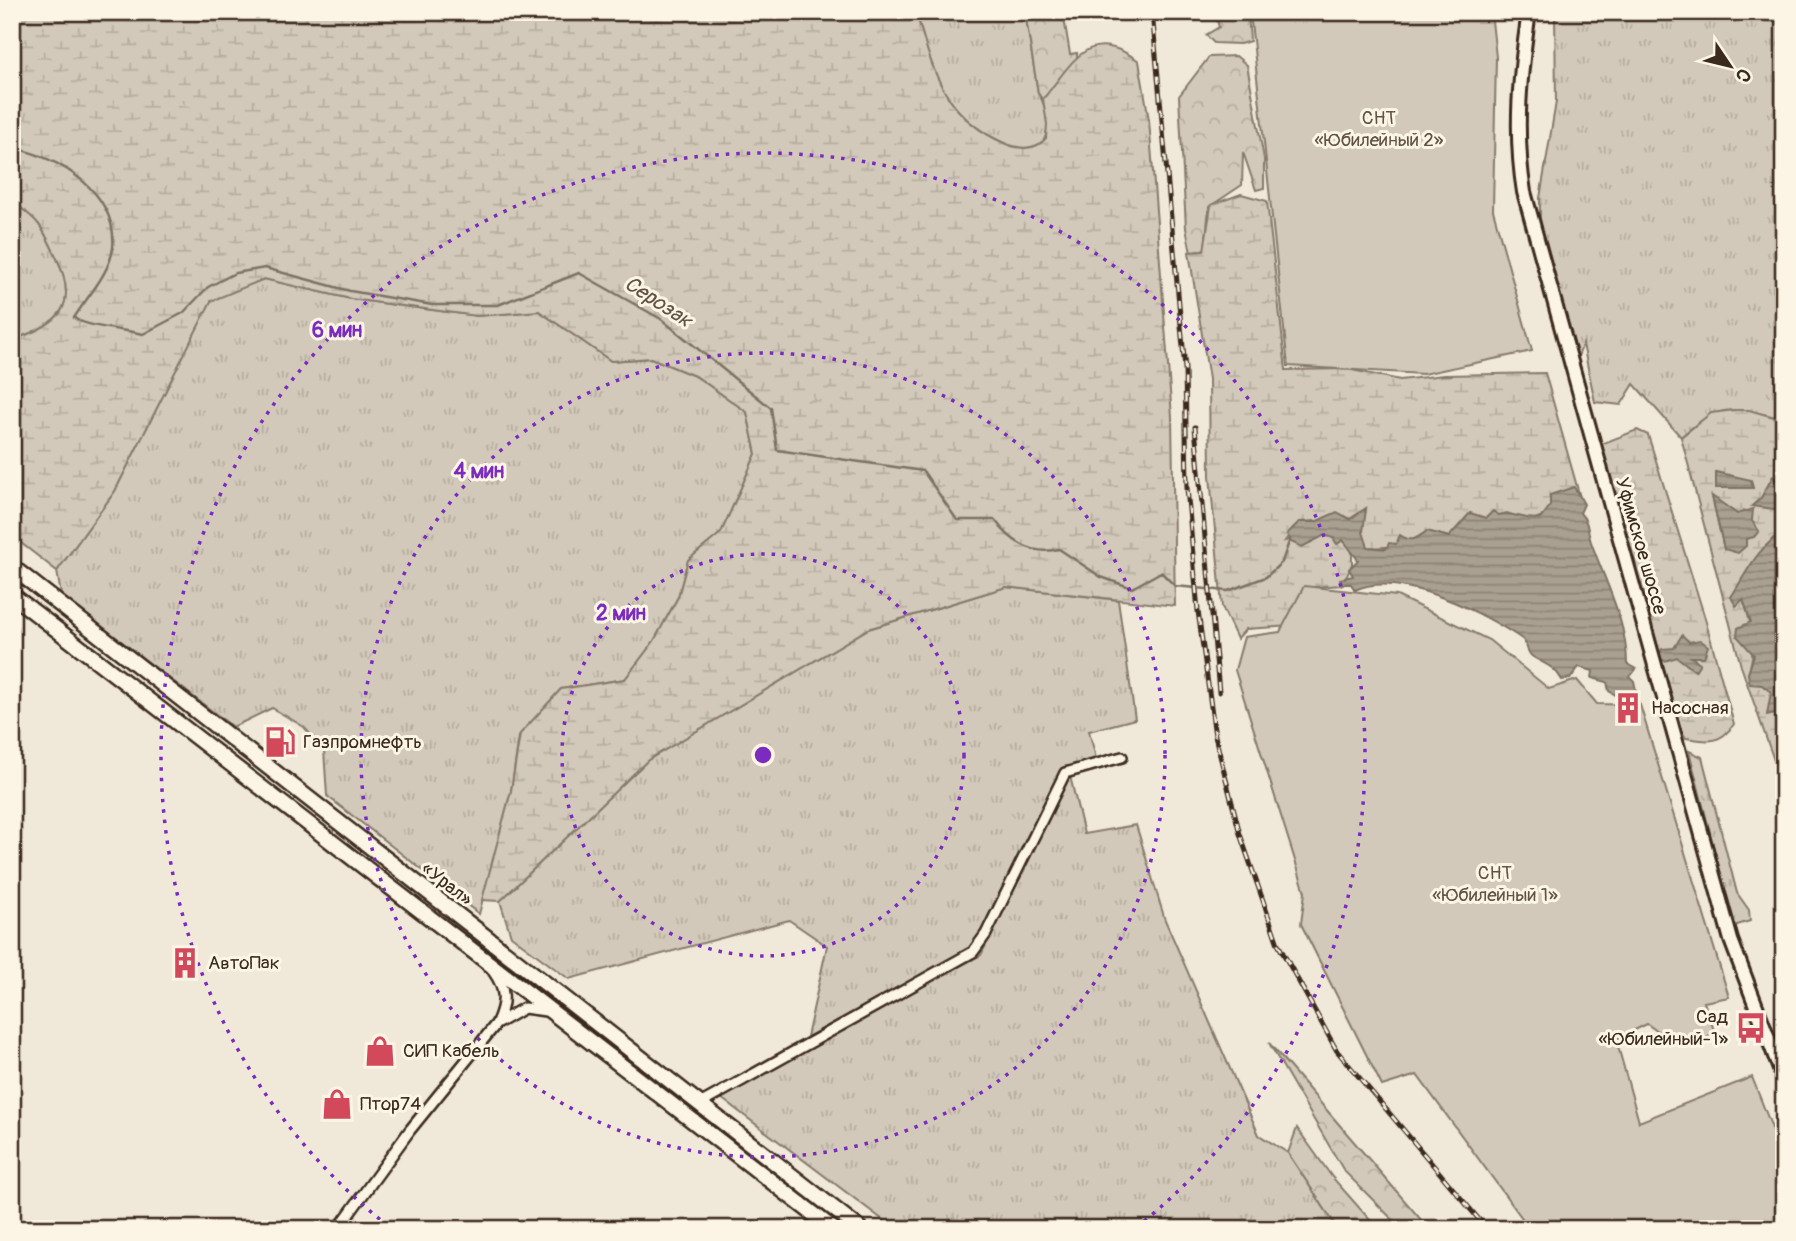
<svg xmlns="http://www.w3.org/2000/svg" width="1796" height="1241" font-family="Pangolin,sans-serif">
	<defs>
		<pattern id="grass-tufts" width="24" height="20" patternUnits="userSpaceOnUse" patternTransform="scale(1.75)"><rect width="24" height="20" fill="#d2c9ba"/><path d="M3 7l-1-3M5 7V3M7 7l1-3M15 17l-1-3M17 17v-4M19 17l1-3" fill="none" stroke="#b5ad9f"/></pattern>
		<pattern id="forest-crowns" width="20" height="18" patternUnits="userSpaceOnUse" patternTransform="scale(1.75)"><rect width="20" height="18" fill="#d2c9ba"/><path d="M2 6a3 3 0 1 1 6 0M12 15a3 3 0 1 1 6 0" fill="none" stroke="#b5ad9f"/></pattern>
		<pattern id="wetland-marsh" width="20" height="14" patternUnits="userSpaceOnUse" patternTransform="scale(1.75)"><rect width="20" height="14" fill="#d2c9ba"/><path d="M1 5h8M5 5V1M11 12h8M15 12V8" fill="none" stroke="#b5ad9f"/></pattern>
		<pattern id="water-rules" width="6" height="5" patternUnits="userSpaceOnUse" patternTransform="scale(1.75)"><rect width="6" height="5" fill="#aaa091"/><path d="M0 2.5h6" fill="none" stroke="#8c8376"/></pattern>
	</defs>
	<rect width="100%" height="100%" fill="#f0e9d9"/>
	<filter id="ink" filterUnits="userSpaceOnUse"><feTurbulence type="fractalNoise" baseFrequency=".0143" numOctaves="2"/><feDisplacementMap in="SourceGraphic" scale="14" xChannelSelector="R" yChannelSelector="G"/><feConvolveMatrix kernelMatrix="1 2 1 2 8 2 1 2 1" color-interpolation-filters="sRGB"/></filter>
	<g filter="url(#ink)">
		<path fill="url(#grass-tufts)" stroke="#867a6c" stroke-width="2" d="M916,12H1025L1038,93C1046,105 1051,129 1043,142C1031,151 1015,148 1002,142C942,114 933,72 916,12Z
			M1555,12H1784V419C1736,408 1720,401 1681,437L1634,384L1621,405L1595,402L1583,344L1575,364L1559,307L1540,219V198L1556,102Z
			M12,201C39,221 41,224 55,254C80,305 62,324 12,340Z
			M264,279L351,299L477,316L539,311L611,361L651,358L697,377L747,412L756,454L721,533L688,560L678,597L654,641L625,679L561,689L519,737L511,791L479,914L327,796L324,750L304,727L272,708L233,727L61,595L57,571L115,491L211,300Z
			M1006,587L1118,600L1135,719L1089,731L1097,762L1071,770L973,947L964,956L807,1037L827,946L789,920L569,979L511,936L500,901L648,760L868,629Z
			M1689,751L1702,757L1737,893L1749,910L1750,921L1734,926Z
			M1070,776L1084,834L1136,825L1165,920L1259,1135L1288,1153L1338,1229H895L717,1095L981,955Z"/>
		<path fill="url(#forest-crowns)" stroke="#867a6c" stroke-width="2" d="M1025,12H1063L1070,54L1077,53L1079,111L1062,95L1042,99L1038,93Z
			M1214,12H1248L1250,41L1240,44L1214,43L1206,35L1219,27Z
			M1236,56L1247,65L1264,159V188L1256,190L1243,152L1242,185L1209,207L1205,249L1191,253L1186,228L1179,96L1209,57Z
			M1269,1043L1429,1229H1402L1344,1171Z
			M1297,1128L1332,1177L1378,1229H1338L1288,1153Z"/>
		<path fill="url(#wetland-marsh)" stroke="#867a6c" stroke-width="2" fill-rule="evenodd" d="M12,12H916C933,72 944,118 1006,144C1020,150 1036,150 1046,138L1047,124L1043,99C1074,61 1088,25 1139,61L1149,120L1172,417L1175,606L1006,587L868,629L648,760L500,901L482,900L511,791L520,734L561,689L625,679L654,641L678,597L688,560L721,533L756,454L747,412L697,377L651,358L611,361L539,311L477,316L351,299L264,279L211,301L115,491L57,571L12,536V340C62,324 80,305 55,254C41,224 39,221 12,201Z
			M1241,194L1267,201L1286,370L1347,369L1400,380L1444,375L1545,373L1581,501L1530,521L1507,513L1486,518L1449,537L1427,531C1412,543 1388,549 1368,547L1362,532L1366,509L1350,519L1299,522L1285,541C1312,534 1329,528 1352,547V564L1343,585L1313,587L1291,626L1246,629L1237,639L1222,607L1210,476L1209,379L1189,252L1204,251L1211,205Z
			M1735,410H1749L1784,420V490L1773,477L1761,498L1753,505L1782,510L1784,507V533L1772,539L1743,599C1752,625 1757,647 1748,674L1771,692L1780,711H1784V789L1741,666L1681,437L1711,413ZM1712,497L1737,514L1724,549Z
			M1637,430L1648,435L1704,615L1734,724C1721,744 1708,742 1686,738L1681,730L1601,444Z"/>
		<path fill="#d2c9ba" stroke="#867a6c" stroke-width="2" d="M1250,12H1491L1496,57L1493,210L1532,351L1423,374L1288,366Z
			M1304,586L1397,596L1489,640L1549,689L1577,680L1597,704L1640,705L1729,997L1704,1002L1715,1033L1697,1041L1657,1031L1647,1024L1616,1039L1639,1122L1752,1077L1784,1159V1229H1530L1417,1075L1382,1086L1301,924L1305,892L1235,670L1244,637L1280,632Z"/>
		<path fill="url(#water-rules)" stroke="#7e7163" stroke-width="2" d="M1716,472L1751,480L1753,488H1716Z
			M1773,476L1784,490L1782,510L1752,506L1761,498Z
			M1574,487L1584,504L1580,513C1589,522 1587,530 1591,542C1605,581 1627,622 1627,664L1636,669L1630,677L1634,681L1639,704L1630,703L1609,691L1607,682L1592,678L1593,671L1579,667L1570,679L1562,680C1555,667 1545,664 1533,657C1526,653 1528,644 1522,639C1486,614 1399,569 1355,590L1351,584H1342L1340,579L1353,576L1349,569L1358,560L1343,540L1337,544L1333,538L1325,535L1302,547L1291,542L1287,534L1299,522H1315L1337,512L1350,519L1366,508L1363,532L1368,547L1386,549L1389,543L1396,544L1400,535C1411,543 1417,539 1427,531L1449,537L1470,513L1486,518L1493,511L1499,515C1514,511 1526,522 1541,518L1550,506V495Z
			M1712,496L1737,514L1753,509L1752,521L1759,531L1754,537L1746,539V546L1738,553L1724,549Z
			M1784,533V711L1767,715L1771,692L1762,685L1750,684L1748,674L1754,655L1737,636L1738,628L1751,622L1743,599L1736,606L1731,597C1746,574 1758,545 1784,533Z
			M1682,635L1689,642L1700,640L1708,646L1704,657H1691L1700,663L1695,671L1677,657L1665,661L1657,658L1662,649L1674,648Z"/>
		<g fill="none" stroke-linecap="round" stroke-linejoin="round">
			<path stroke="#7e7163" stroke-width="2.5" d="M12,148C59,156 118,193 113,248C110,273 86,298 74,318C87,327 125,330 143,334L183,313L208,287L235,273L265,268L350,291L432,305H498L579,273L661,319L771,408L777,450L923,471L957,520H995C1010,541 1032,556 1059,549L1101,577L1132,588L1161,572L1175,586L1228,591L1266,577L1282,562L1290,539"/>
			<defs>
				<path id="minor" d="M493,971C506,989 506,1002 497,1022
					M698,1105L973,952L986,934L1065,773L1122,757
					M338,1229L410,1130L496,1024L524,1008L546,1011"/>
				<path id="secondary" d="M1529,12C1520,73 1514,131 1524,192L1731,940L1784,1080"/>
				<path id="primary" d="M12,567L860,1229
					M12,595L833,1229"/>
			</defs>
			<use href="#minor" stroke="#3b2a1e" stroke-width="14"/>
			<use href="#secondary" stroke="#3b2a1e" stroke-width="18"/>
			<use href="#primary" stroke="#3b2a1e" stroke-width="19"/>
			<use href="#minor" stroke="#fcf5e5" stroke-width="9"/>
			<use href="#secondary" stroke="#fcf5e5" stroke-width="12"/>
			<use href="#primary" stroke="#fcf5e5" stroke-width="14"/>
			<defs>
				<path id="rail" d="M1152,12L1185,369L1187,488L1198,611L1215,736L1240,834L1278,944L1337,1051L1487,1229
					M1195,427L1219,692"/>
			</defs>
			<use href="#rail" stroke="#3b2a1e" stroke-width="5"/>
			<use href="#rail" stroke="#fcf5e5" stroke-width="2.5" stroke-dasharray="8" stroke-linecap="butt"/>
		</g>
	</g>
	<g fill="none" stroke="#7b2cbf" stroke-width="3.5" stroke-dasharray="3.5 7">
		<circle cx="763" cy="755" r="201"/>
		<circle cx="763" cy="755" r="402"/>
		<path d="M388 1226A602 602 0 1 1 1138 1226"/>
	</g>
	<defs>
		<symbol id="building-bare" viewBox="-9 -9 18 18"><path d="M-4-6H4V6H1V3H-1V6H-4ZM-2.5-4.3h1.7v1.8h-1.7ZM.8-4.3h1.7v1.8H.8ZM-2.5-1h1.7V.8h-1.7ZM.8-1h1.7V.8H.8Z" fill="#d1495b" stroke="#fcf5e5" stroke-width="2.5" paint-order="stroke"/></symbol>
		<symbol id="fuel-bare" viewBox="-9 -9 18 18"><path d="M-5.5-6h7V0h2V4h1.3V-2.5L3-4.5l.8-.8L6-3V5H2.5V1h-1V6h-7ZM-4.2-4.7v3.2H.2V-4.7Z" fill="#d1495b" stroke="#fcf5e5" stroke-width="2.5" paint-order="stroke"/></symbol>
		<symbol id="bus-bare" viewBox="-9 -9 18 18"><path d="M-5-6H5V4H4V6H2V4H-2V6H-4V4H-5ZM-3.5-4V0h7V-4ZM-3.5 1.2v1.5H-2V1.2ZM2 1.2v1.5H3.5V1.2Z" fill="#d1495b" stroke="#fcf5e5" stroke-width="2.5" paint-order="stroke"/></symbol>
		<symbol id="shop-bare" viewBox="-9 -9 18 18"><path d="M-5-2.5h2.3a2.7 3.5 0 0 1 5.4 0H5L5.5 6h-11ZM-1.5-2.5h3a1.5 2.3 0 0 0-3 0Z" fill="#d1495b" stroke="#fcf5e5" stroke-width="2.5" paint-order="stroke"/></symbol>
	</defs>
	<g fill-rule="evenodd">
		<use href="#building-bare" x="1606" y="686" width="44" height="44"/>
		<use href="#fuel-bare" x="258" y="720" width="44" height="44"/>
		<use href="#building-bare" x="163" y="941" width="44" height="44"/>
		<use href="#bus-bare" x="1729" y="1006" width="44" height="44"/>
		<use href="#shop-bare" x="358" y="1029" width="44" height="44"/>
		<use href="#shop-bare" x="315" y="1082" width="44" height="44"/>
	</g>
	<g text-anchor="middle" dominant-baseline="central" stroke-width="6" stroke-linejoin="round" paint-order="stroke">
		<g font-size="19" fill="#615245" stroke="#fcf5e5">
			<text x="1379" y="118">СНТ<tspan x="1379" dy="22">«Юбилейный 2»</tspan></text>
			<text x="1495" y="873">СНТ<tspan x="1495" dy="22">«Юбилейный 1»</tspan></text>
		</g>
		<g font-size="19" fill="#3b2a1e" stroke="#fcf5e5">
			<text transform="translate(1641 546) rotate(74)">Уфимское шоссе</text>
			<text transform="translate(447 884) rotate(38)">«Урал»</text>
		</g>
		<g font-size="19" fill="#3b2a1e" stroke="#fcf5e5" text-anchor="start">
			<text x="1651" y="708">Насосная</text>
			<text x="303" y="742">Газпромнефть</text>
			<text x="208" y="963">АвтоПак</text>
			<text x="1728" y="1017" text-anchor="end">Сад<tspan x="1728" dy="22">«Юбилейный-1»</tspan></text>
			<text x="403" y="1051">СИП Кабель</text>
			<text x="360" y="1104">Птор74</text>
		</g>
		<g font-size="21" font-style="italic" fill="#625346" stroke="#fcf5e5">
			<text transform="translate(658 302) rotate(33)">Серозак</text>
		</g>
	</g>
	<circle cx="763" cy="755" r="10" fill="#7b2cbf" stroke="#fcf5e5" stroke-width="3.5"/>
	<g font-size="21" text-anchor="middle" font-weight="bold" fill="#7b2cbf" stroke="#fcf5e5" stroke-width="6" stroke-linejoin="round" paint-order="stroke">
		<text x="337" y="337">6 мин</text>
		<text x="479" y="478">4 мин</text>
		<text x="621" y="620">2 мин</text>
	</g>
	<rect width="1796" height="1241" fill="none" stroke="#fcf5e5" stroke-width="42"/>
	<rect x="21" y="21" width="1754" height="1199" fill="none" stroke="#3b2a1e" stroke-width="2.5" filter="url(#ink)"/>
	<g transform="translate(1730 66) rotate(125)" stroke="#fcf5e5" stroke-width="5" paint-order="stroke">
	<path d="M0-5L12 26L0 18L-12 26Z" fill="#3b2a1e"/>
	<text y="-10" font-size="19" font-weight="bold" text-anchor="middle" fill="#3b2a1e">С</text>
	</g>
</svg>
